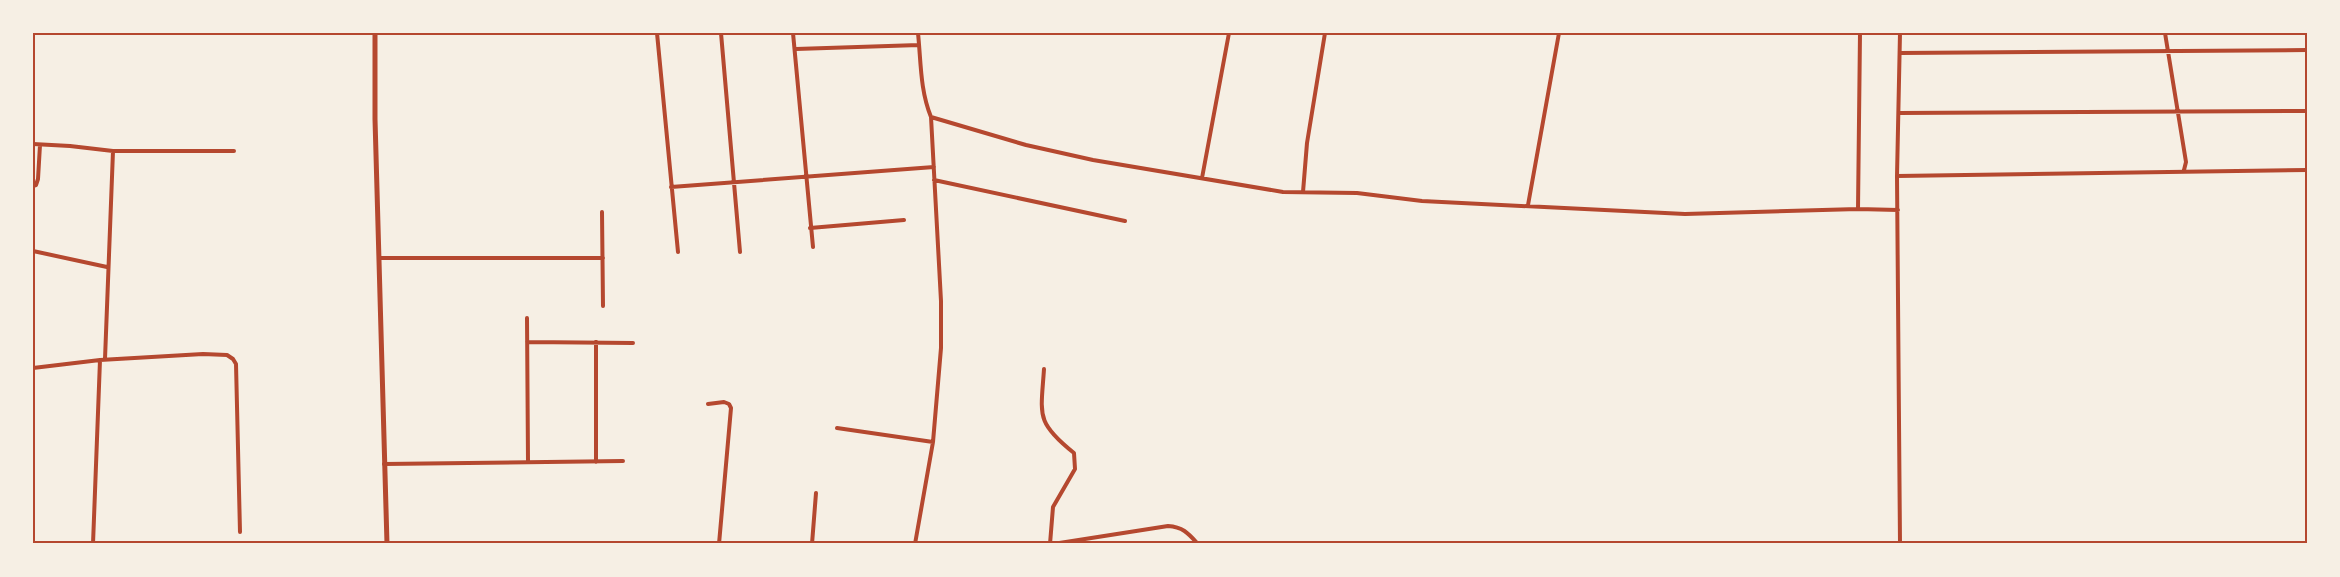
<svg xmlns="http://www.w3.org/2000/svg" width="2340" height="577" font-family="Karla,sans-serif">
	<rect width="100%" height="100%" fill="#f6efe4"/>
	<g fill="none" stroke-linecap="round" stroke-linejoin="round">
		<path stroke="#b5482f" stroke-width="4" d="M657,33L678,252
			M721,33L740,252
			M793,33L813,247
			M2165,33L2186,162L2184,170
			M796,49L919,45
			M1900,53L2307,50
			M1899,113L2307,111
			M931,117L1026,145L1093,160L1283,192L1357,193L1422,201L1685,214L1858,209L1860,33
			M33,144L70,146L113,151
			M1897,176L2307,170
			M1202,178L1229,33
			M934,180L1125,221
			M33,186L36,185L38,179L40,145
			M671,187L934,167
			M1303,192L1307,143L1325,33
			M1528,205L1559,33
			M1858,209L1898,210
			M602,212L603,306
			M810,228L904,220
			M33,251L107,267
			M379,258H603
			M527,318L528,462
			M527,342L633,343
			M105,359L113,151H234
			M33,368L100,360L203,354L227,355L233,359L236,364L240,532
			M1044,369C1041,415 1035,422 1074,453L1075,469L1053,507L1050,544
			M708,404L724,402L729,404L731,408L719,544
			M837,428L933,442
			M596,462V342
			M384,464L623,461
			M93,544L100,360
			M812,544L816,493
			M915,544L933,442L941,348V301L931,117C920,90 921,62 918,33
			M1053,544L1168,526C1183,527 1188,533 1198,544
			M1900,544L1897,176L1900,33"/>
		<path stroke="#b5482f" stroke-width="5" d="M375,33V119L387,544"/>
	</g>
	<rect width="2340" height="577" fill="none" stroke="#f6efe4" stroke-width="69"/>
	<rect x="34" y="34" width="2272" height="508" fill="none" stroke="#b5482f" stroke-width="2"/>
</svg>
